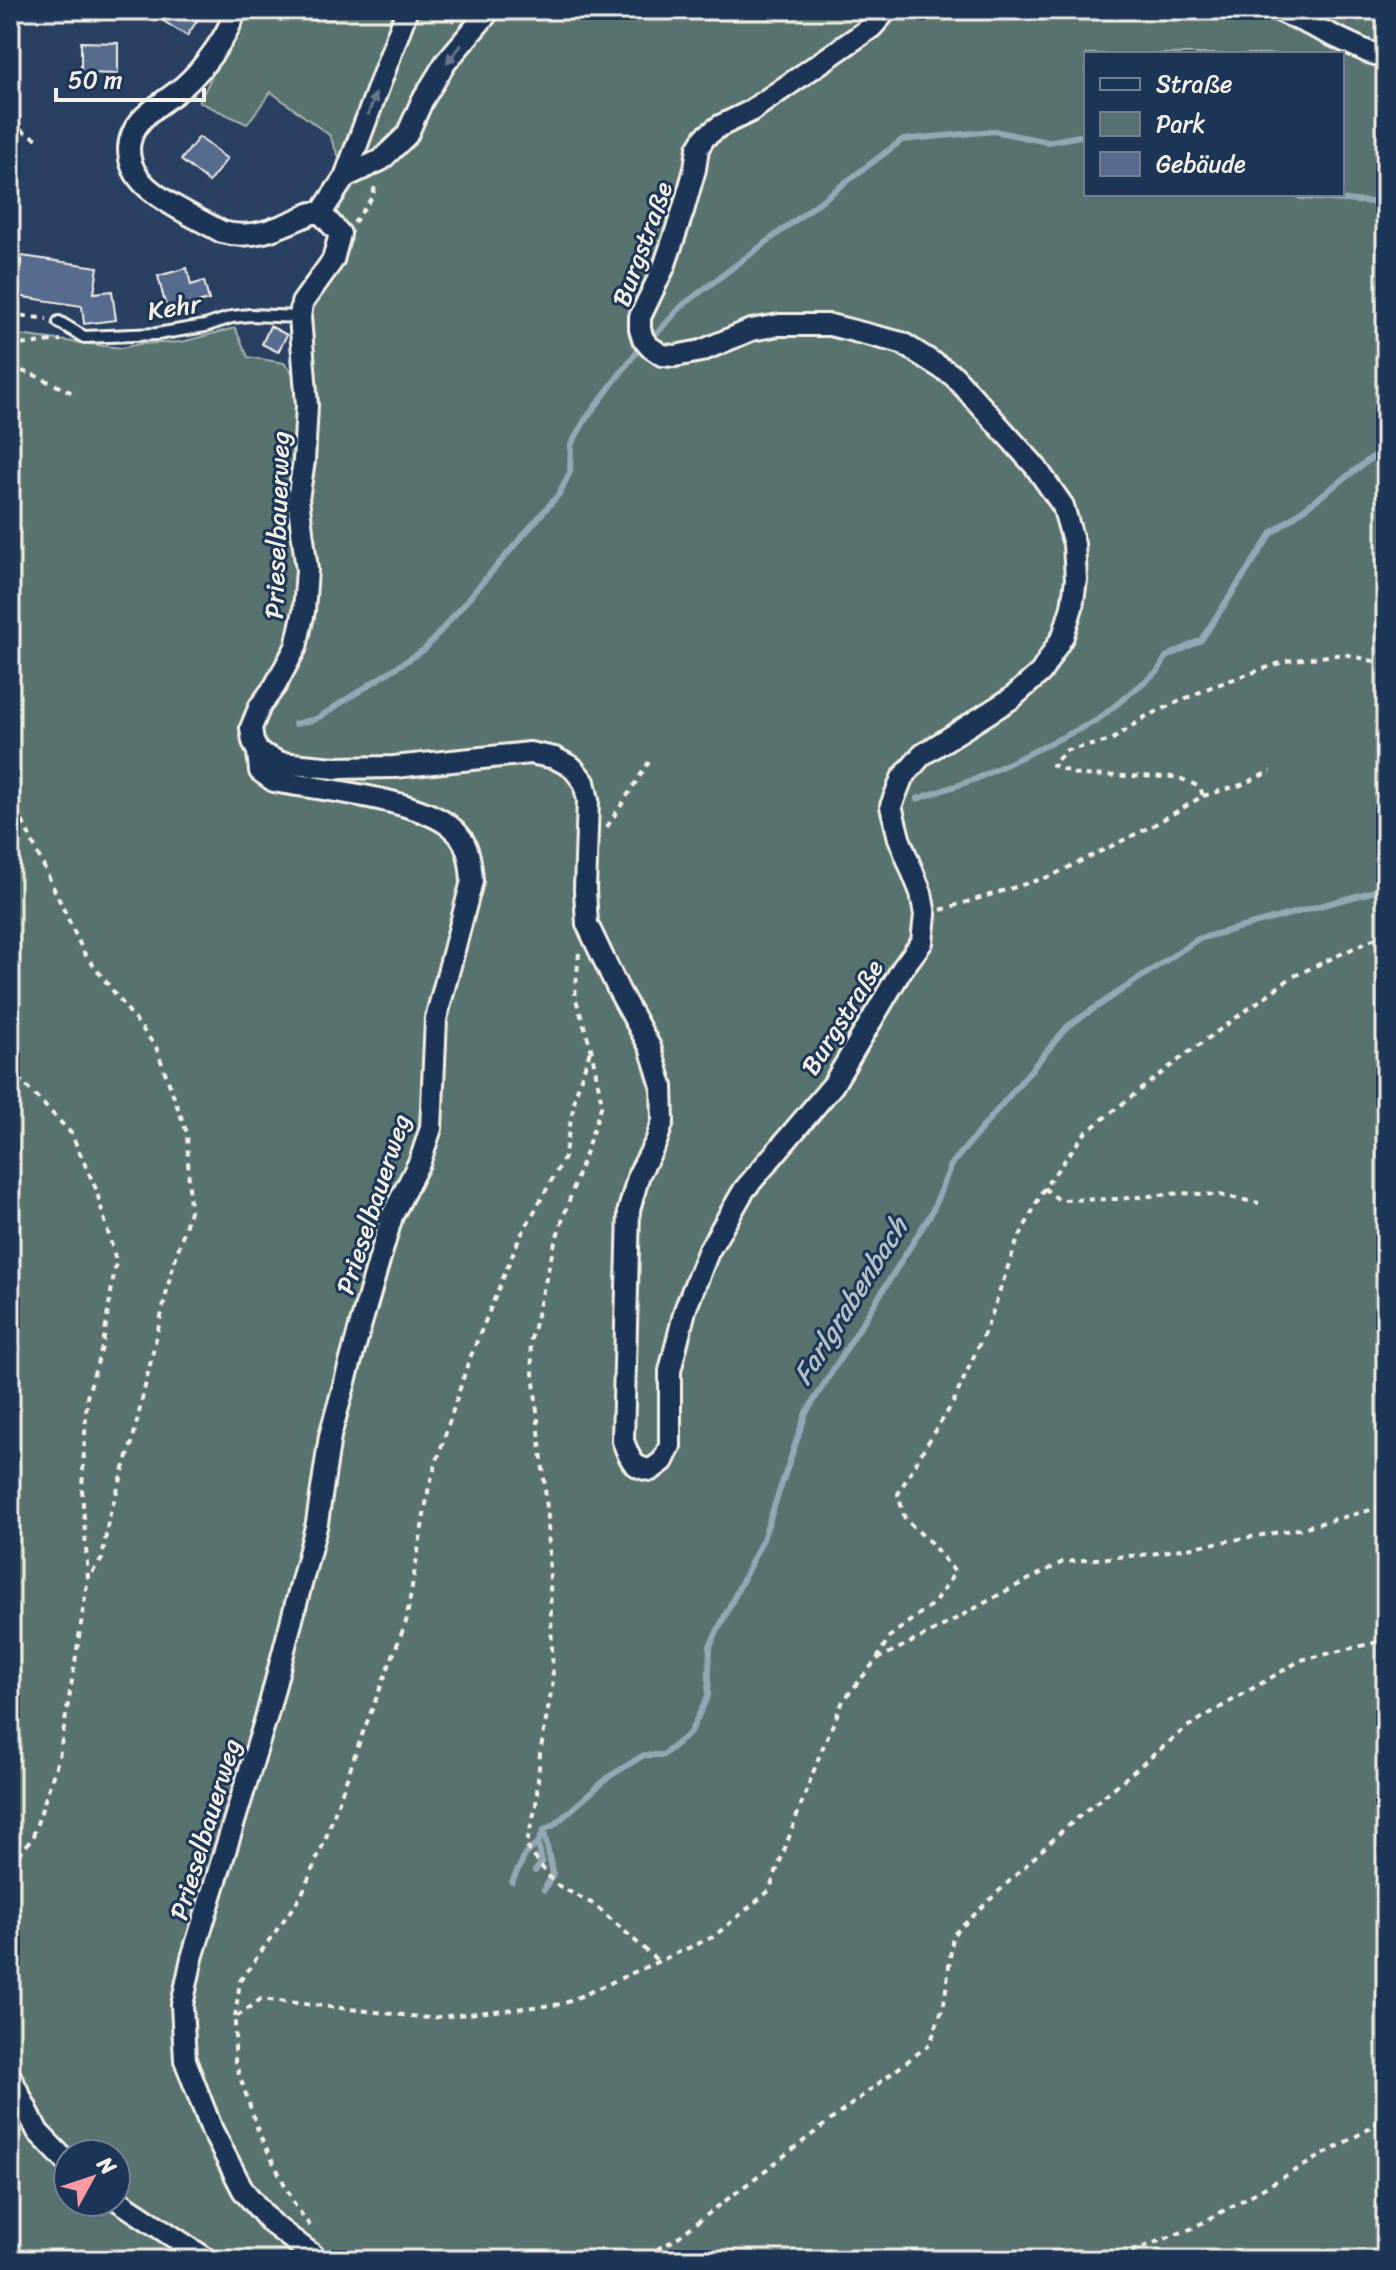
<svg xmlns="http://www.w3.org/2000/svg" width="1396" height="2270" font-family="Sriracha,sans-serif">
	<rect width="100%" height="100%" fill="#294062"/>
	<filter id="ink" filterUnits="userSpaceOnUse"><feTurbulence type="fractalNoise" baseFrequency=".0125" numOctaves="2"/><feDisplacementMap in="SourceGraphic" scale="16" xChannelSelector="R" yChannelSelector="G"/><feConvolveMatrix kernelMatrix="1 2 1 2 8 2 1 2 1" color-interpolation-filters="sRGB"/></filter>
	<g filter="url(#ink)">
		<path fill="#58726f" stroke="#a6b2ac" stroke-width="2" fill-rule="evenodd" d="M240,10H1386V2260H10V334L121,348L139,344L182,342L235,328L248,357L284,363L297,378L298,607L290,645L262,693L259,774L468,831L277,772L260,735L262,716L288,679L313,550L307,489L308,328L313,299L352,240L333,205L350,181L329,135L271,92L247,124L199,102L237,26ZM1086,54H1342V194H1086ZM68,2154H116V2202H68Z"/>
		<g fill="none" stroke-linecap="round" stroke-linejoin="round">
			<path stroke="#93a8b5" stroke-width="6" d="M1297,194L1300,197L1386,203
				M657,333L683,305L902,140L994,131L1047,142L1086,135
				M295,724L316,719L425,649L559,494L570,472L571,445L585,420L638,350
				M917,799L976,779L1096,721L1158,671L1166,657L1201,640L1272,533L1386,447
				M544,1832L553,1874L544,1890
				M535,1871L542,1862L538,1843
				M512,1882L525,1855L538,1843L544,1830L554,1825L610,1776L644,1755H663L690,1733L708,1696L710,1646L763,1539L806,1413L932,1212L951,1165L1068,1026L1198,939L1386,888"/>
		</g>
		<path fill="#576c8f" stroke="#f4f1e8" stroke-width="2" d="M146,10H204L187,36Z
			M81,42L118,43V74L81,73Z
			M199,137L227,159L209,182L181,160Z
			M22,256L98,267L94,293L112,291L116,320L84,324L82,306L16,296Z
			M187,268L191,285L204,281L209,300L167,311L158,276Z
			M270,326L287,335L278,352L262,344Z"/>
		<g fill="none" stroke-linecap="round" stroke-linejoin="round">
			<defs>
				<path id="lane" d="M59,322L84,337L157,334L205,326L232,317L250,315L300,317"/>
				<path id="street" d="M235,10C230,34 202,70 184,86C163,105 130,117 129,149C129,164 136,177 147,187C169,206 197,218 222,232C255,241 282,226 312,213H321
					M1278,10L1368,52L1386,57
					M345,177L381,160L407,135L422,101L446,62L490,10
					M321,213L345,177L407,10
					M258,752L281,763L335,768L394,767L530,753L555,758L572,767L584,782L588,800L585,890L587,924L619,991L650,1047L662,1086L663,1121L656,1142L639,1174L629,1210L623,1441C630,1458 631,1468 651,1470L663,1461L670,1446V1371L685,1310L708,1252L744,1190L833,1085L902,969L922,942L925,915L921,893L899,838L891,806L902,778L922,755L1012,698L1041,672L1063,636L1072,607L1076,580L1074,544L1063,506L1035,466L954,376L902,343L830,325H779L751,330L701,351L675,356L662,355L650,347L643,339L640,329V317L664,267L683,211L695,169L698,148L705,137L720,126L749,112L872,27L887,10
					M10,2076L38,2132L68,2163
					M116,2199L208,2260
					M316,2260L313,2255L271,2223L243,2190L212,2130L185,2060L182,2005L192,1958L267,1715L317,1523L330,1436L362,1320L392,1216L420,1161L431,1128L436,1019L472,881C471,865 469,846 458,834C430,799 320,790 274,781L260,771L258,752L253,741L251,728L260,706L275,686L296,647L304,611L307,570L298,499L304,461L307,405L300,317L302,303L333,260L340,234L321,213"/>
			</defs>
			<use href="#lane" stroke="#f4f1e8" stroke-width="16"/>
			<use href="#street" stroke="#f4f1e8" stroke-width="26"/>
			<path stroke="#f4f1e8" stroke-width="4" stroke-dasharray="6 6" stroke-linecap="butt" d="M452,22L460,10
				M10,125L40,140
				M354,223L373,196L375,185
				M10,314L47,319
				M10,346L61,340
				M10,368L32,374L75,394
				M10,775L15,805L84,953L156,1047L187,1133L190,1211L171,1273L132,1443L109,1517L102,1559L88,1578
				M1203,796L1241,785L1271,771
				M607,827L649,762
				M941,910L1051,876L1152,826L1203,796L1200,787L1177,777L1078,775L1052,765L1067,750L1110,741L1145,717L1211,687L1286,661L1344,654L1386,664
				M579,953L575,996L591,1048L602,1104L555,1242L530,1343L548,1518L553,1681L540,1754L536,1806L526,1846L555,1884L595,1905L659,1962
				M10,1069L71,1133L96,1189L116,1261L103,1344L87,1397L82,1489L88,1578L75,1663L59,1757L32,1839L10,1864
				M1044,1188L1059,1200L1118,1199L1181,1193L1220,1195L1259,1203
				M877,1659L932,1632L1006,1591L1063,1562L1151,1554L1298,1529L1386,1506
				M235,2017L240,1981L301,1896L325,1840L362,1735L406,1622L429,1486L468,1363L519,1239L564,1158L576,1093L590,1051
				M1376,2125L1386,2056
				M310,2226L295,2205L260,2136L235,2062V2018L261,1999L429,2018L563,2004L713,1937L769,1891L820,1754L843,1701L877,1659L889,1637L935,1602L955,1572L930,1542L905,1519L898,1494L922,1452L953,1403L990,1320L1015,1246L1044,1188L1085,1133L1181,1058L1292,977L1386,933
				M635,2260L673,2241L930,2044L944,2004L953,1935L1062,1831L1187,1727L1301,1660L1386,1640
				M1109,2260L1193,2228L1376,2125H1386"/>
			<use href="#lane" stroke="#1d3557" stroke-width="10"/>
			<use href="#street" stroke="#1d3557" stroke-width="20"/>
		</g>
		<defs><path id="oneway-solid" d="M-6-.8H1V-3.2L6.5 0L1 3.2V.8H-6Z" transform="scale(2)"/></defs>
		<g fill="#68778a">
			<use href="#oneway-solid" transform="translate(454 54) rotate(129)"/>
			<use href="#oneway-solid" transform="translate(372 104) rotate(-70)"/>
		</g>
	</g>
	<g text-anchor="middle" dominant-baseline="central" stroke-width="6" stroke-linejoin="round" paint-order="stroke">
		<g font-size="26" fill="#f4f1e8" stroke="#1d3557">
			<text transform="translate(642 244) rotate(-70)">Burgstraße</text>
			<text transform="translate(174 307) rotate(-9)">Kehr</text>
			<text transform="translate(277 525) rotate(-88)">Prieselbauerweg</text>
			<text transform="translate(842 1017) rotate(-58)">Burgstraße</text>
			<text transform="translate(373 1204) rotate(-72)">Prieselbauerweg</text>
			<text transform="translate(205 1829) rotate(-73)">Prieselbauerweg</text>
		</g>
		<g font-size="28" font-style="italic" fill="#b3c0c6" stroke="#1d3557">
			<text transform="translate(850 1301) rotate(-58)">Farlgrabenbach</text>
		</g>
	</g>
	<rect width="1396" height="2270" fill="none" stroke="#1d3557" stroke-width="40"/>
	<rect x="20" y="20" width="1356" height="2230" fill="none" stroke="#f4f1e8" stroke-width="3" filter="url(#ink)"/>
	<rect x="1084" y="52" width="260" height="144" fill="#1d3557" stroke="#738091" stroke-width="2"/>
	<rect x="1100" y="78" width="40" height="12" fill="#1d3557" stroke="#738091" stroke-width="2"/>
	<text x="1156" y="92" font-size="24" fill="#f4f1e8">Straße</text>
	<rect x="1100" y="112" width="40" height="24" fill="#58726f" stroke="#738091" stroke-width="2"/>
	<text x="1156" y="132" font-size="24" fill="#f4f1e8">Park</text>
	<rect x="1100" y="152" width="40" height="24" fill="#576c8f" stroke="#738091" stroke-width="2"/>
	<text x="1156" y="172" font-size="24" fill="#f4f1e8">Gebäude</text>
	<g transform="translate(92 2178) rotate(50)"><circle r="38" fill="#1d3557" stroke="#738091" stroke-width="2"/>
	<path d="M0-6L14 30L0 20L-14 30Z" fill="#ff9aa2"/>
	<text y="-12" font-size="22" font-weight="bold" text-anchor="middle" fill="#f4f1e8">N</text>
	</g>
	<path d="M56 88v12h148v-12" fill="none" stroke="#f4f1e8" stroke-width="4"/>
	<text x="68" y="88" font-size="24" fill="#f4f1e8" stroke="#1d3557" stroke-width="6" paint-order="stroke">50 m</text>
</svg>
